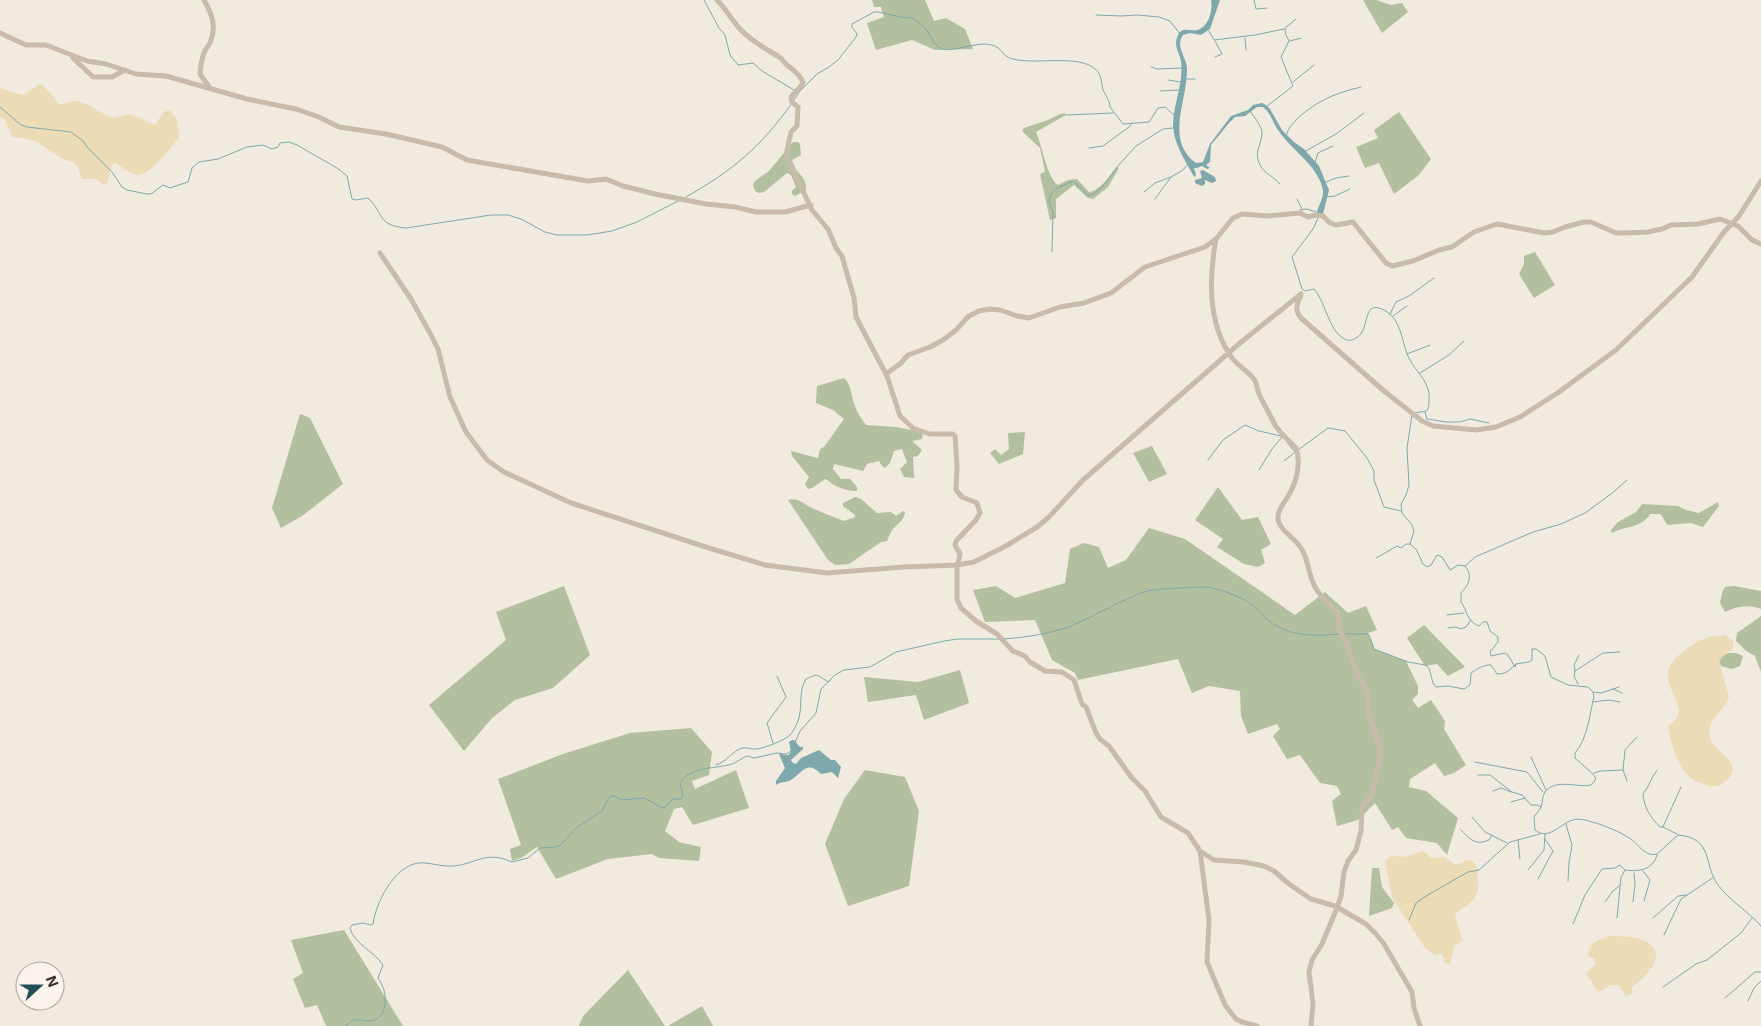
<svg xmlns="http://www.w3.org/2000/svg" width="1761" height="1026" font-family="Inter,sans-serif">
	<rect width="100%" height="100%" fill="#f1eade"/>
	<path fill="#b2c09f" d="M872,0H925L934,21L946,18L965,29L973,49L935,50L912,40L876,50L867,23L884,17L881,7H874Z
		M1363,0H1376L1391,5L1402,3L1408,12L1382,33Z
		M1399,112L1431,159L1419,175L1394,194L1379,163L1365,168L1356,147L1378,138L1374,130Z
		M1065,113L1066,115L1036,132C1042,145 1047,178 1058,185L1068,180L1077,179L1089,192C1100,191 1110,175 1117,167L1119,168L1108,187L1093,199L1088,198L1074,185L1056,199V218L1050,220L1040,174L1045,172L1040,148L1022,131L1024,128L1048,120L1060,114Z
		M793,142H798L800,144L801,155L792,160C794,164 795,169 798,172C803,178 806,180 806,190L795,196L792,194V191L796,187L791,175L787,173L764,192L759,193L755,191L753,185L755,181L769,171Z
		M1535,252L1555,285L1534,298L1519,274L1524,264V256Z
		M844,378C852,385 851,397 855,406C857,413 862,419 866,425L896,427L923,432L922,439L912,441L922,450L918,456L913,457L914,478L904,477L900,469L907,462L902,449L894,451L890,463L885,468L882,466L879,461L867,464L863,471L834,464L833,469L841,479H850L857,487V491C850,491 842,489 836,486C831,484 830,481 825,479L812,488L808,489L805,484L809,477L792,456L791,451L818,458L820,449L824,447L844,419L833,410L816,403L817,386Z
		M300,414L310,418L343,484L302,516L281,528L272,508Z
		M1025,432L1023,454L999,464L990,453L995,449L1001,455L1009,449L1008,433Z
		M1152,446L1167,474L1149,482L1133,453Z
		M1218,487L1242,520L1258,517L1271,544L1261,550L1265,563L1258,567L1244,564L1217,547L1223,539L1195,520Z
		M855,497L861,499L877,513L891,512L896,516L903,511L905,512C904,521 898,523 893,529C890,533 889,537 887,541L881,542L849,564L835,565L828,560L788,500C799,497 804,505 814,509C823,513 834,517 844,521L855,517V515L843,506V503Z
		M1718,502L1719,506L1703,527L1691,523L1667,525L1662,516L1660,514H1650C1642,528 1625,526 1612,533L1611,530L1618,522L1636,512L1642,504L1678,506L1686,510L1699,513Z
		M1149,528L1185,539L1295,615L1325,592L1348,613L1366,606L1377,630L1368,633L1374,649L1406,661L1418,686V694L1412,700L1418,708L1431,700L1445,721L1444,729L1466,765L1454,773L1444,776L1435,763L1410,779L1409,787L1426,791L1458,818L1447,855L1437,843L1406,838L1398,827L1392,830L1375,803L1358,820L1337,826L1332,801L1341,794L1337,786L1320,783L1300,755L1287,759L1273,736L1280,729L1277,724L1248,734L1241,716L1240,691L1209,686L1192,693L1178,659L1078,680L1075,673L1052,660L1035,620L985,622L973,590L996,586L1015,598L1065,583L1070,549L1084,543L1099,547L1108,568L1126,560Z
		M564,586L590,655L553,688L515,700L492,718L464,751L429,705L506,640L496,612Z
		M1734,586L1761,591V609C1749,604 1736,606 1725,612L1720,603L1722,593L1725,587Z
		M1761,616V672L1755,656L1745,650L1736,641L1737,633Z
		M1424,625L1465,667L1448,676L1437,664L1425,666L1407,638Z
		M1729,653H1736L1743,656L1740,666L1732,669L1721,666L1719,661L1722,656Z
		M960,670L969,703L924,720L916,695L868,702L864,677L918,682Z
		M691,728L712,752L709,775L692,781L695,789L736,770L749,808L693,825L682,807L674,809L665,831L679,842L701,847L699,861L659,858L652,854L608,859L556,879L537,847L521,858L512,861L510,849L521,845L498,779L563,754L630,733Z
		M865,770L905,777L919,811L909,886L848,906L825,844L844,799Z
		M1372,868H1379L1382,887L1394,903L1392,908L1369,916Z
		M344,930L403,1026H326L317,1005L305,1008L293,979L303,973L291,940Z
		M628,970L665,1026H579L583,1016Z
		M702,1006L713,1026H668Z"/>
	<path fill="#ebdcb7" d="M40,84L44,86L59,104C65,105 69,101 75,101C88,102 101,113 112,118L131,114L155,125L163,113L170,109L177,120L179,138C170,147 151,176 137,175C130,174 122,167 116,163L112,164L107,184L103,185L96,179H82L78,168L73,162L63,159L37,142L28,139L12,137L5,120L0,116V88L23,95Z
		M1725,635L1733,641V648C1728,653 1723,655 1719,661L1729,697C1724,711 1706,720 1710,737C1713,752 1739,758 1731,775C1728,782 1719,787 1712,786C1681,783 1673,753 1668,726C1673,722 1679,718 1679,711C1678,700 1669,689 1668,678C1665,660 1692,644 1706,638C1712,636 1719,636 1725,635Z
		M1423,851L1431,858L1444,857L1456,865L1467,860L1473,861L1478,869C1477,875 1478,879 1478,885C1479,899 1467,906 1456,913L1455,916L1463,941L1454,946L1450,964L1445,963L1442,954L1435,955L1425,948L1392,897L1386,867L1385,861L1388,857L1393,856L1404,857Z
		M1609,936C1623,936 1656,936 1656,956C1656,968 1640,980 1632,988V993L1626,997L1619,985H1611L1598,992L1586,973L1595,965V959L1588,956C1589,943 1598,940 1609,936Z"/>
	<path fill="#7fa8ad" d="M1211,0H1220L1210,29L1201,35L1190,33L1183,35C1175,47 1186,56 1187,68C1188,100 1164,140 1196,163L1203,162L1210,144L1231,116L1248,110L1253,105L1262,103L1266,105L1270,109L1282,130L1294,142L1304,149L1319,166L1329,190L1323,214L1319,215L1317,212C1319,204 1324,198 1323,190C1318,165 1291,150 1278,130C1273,123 1271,113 1263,107H1257L1245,116L1235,117L1229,123L1211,145L1210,162L1206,165L1210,168L1207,169L1202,166L1197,168H1194L1196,175L1195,177L1193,175C1185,160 1174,144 1173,126C1173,104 1184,83 1181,61C1179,51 1173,46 1178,35C1182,26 1191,32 1198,30C1209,26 1213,10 1211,0Z
		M1203,170L1215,177L1216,181L1212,183L1205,180V184L1202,186L1195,183V180L1202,178L1200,171Z
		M792,740H794L800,747H803V749L791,760L793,763L796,764L801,758L819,750L831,760H835L841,767L838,778L832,772L821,774C807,760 803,772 791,780C786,783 781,781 776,785V781L785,768L779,754L788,755L791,752L789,742Z"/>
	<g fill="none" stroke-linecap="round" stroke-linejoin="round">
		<path stroke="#7fa8ad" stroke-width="1" d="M704,0L719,28L725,35L730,55L738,65L753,63L762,71L794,90
			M1254,0L1256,9L1267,8
			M1096,15L1122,16L1138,15L1159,17L1170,21L1180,34
			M1209,31L1214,40L1255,35L1284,29L1296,19
			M1245,38L1246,50
			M1215,41L1222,54L1215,57
			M1290,41L1301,38
			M1151,67L1157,69L1182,68
			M1186,79H1195
			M1168,80L1180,82
			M1293,82L1314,65
			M800,91L817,74L829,67L838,60L856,37L857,34L852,27V24L874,12H878L906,18L910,17C916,20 921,24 925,28C931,35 933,45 942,49C950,52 973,44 984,44C1005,45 999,56 1013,59C1035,65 1079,54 1095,69C1102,74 1101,83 1103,90C1106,96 1110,101 1110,107L1123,124L1149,122L1158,108L1165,107L1174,115
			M1160,91L1180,90
			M794,100L800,91
			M0,107L21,125L27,127L71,132L83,141L87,147L112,172L122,187L127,190L147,194H151L163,185L170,188L188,182L192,168L199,162L218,159L247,147L263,145L272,149L278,147L280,143L289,142L297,145L337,168L347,176L352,199L356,200L368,198C385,214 376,225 406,228L491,215H508L521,219L545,232L557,235H587L612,231L637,222L680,200
			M1266,107L1293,86L1281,57L1289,41L1286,35L1285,29
			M1250,111C1254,117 1263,127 1262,135C1260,146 1254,154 1260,165C1264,173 1274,177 1280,184
			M1066,115L1113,113
			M1287,134C1288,127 1294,123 1298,118C1318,100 1336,93 1361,87
			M1089,148L1103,146L1129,127L1132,123
			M1304,152L1336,134L1364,113
			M1315,163L1318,153L1333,146
			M1326,182L1336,178L1349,176
			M1144,192L1155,183L1171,177
			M686,197C733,170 760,148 792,103
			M1327,197L1335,196L1350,189
			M1155,199L1171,177L1183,170L1188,164
			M1297,199L1302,209
			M1300,210L1307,209L1316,212
			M1318,218L1313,229L1292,257L1302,289L1305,291L1314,289C1326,302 1329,334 1347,340C1349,341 1352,340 1354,339C1372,333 1360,298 1384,310C1402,320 1401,340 1408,356C1415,372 1431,382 1429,400C1429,404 1429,409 1426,411C1423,412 1418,412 1415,413
			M1052,252L1053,212L1049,201L1051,194L1056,189L1073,181L1088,195H1093L1103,186L1117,167L1136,146L1163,129L1173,128
			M1390,314L1396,302L1409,296L1434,278
			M1393,316L1407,306
			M1407,354L1430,345
			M1420,373L1449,355L1464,341
			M1425,412L1427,419L1446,422H1460L1470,419L1489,423
			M1412,415L1407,448L1409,485L1406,495L1401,504L1402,513L1412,525L1414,531L1410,544L1416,549L1423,564L1427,567L1431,565L1437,555L1442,557L1450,570L1458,565L1465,566C1473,575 1469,585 1461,593V602C1468,611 1465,620 1479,626L1483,622H1487L1490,631L1498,637V642L1490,652L1491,656L1505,653L1508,655L1515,667L1516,664L1529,662L1532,660V649H1536L1545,656L1551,677L1568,685L1588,687L1593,692L1594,697C1589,716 1588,738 1575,753V758L1593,774L1596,779L1591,785C1577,788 1555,778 1545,792C1542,796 1543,802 1541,807C1539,811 1536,814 1534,817L1535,830C1549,841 1559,824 1573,820C1577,818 1587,820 1592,822C1604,825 1620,832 1631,839C1639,845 1645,857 1657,854L1678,835C1714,838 1703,865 1718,885C1730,901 1748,911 1761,926
			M1287,442L1294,451
			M1298,450L1328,428L1345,431L1367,458L1374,471V480L1384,507L1401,511
			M1208,460L1223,440L1245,425L1259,431L1281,436
			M1284,461L1295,452
			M1259,470L1272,449L1282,437
			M1376,558L1397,546L1401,548L1406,544H1410
			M1465,566L1475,557L1533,532L1561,524L1585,513L1611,494L1627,480
			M1447,615L1464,613
			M1448,628L1456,627L1461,629L1466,627L1471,620
			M1344,634H1368L1371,640L1374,649L1408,662L1425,665L1429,668L1433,683L1436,687L1448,686L1464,689L1470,685L1471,673C1476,670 1484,664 1491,665L1497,674C1506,674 1510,670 1516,664
			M1004,639C1027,637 1050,634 1071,626C1097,615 1121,600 1147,591C1157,589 1194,587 1204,587C1219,588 1239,596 1251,604C1259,610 1264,619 1273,624C1294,637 1318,636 1340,634
			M1575,671L1574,665L1579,655
			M1578,684L1574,676L1575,671L1603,653L1620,652
			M1613,689L1622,693
			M1594,692L1601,693L1619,687
			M1593,702L1609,700L1620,702
			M773,743L767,723L786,697L777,676
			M795,743L800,731L816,713L821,689L835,675L844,670L870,667L896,652L944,641L958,639H1000
			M1531,757L1546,790
			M1475,762L1527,772L1543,792
			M716,765C727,762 732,751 742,748C747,747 752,750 757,749C765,748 785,740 790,735C793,732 796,726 798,721C803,708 798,691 806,679C821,672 816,676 829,682L830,680
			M1623,770L1627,781
			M1657,770C1651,778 1649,787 1643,794C1644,807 1650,817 1660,827H1663
			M1594,773L1600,771L1623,770L1625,750L1637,737
			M1478,775H1490L1512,792L1522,795L1531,805H1537L1541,807
			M1493,791L1501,788L1511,792
			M1511,802L1525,798
			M1472,817L1485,832L1507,843
			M1566,824L1572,845L1569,863L1568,881
			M1460,829C1470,839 1475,846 1489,840L1492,835
			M1677,834L1663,827L1681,787
			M1518,840L1520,859
			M1528,870L1544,850L1545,834
			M1643,871L1650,880L1644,901
			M1538,879L1553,851L1545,839
			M1605,902L1612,892L1619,886
			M1633,902L1635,884L1634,873
			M1617,918L1621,877L1625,870C1638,872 1653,870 1657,855
			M1653,918L1678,896L1687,895
			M1409,920L1416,903L1426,896L1468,872L1479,870L1510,842L1540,834
			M1573,924L1585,895L1602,869L1615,868L1620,865L1625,870
			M1664,935L1681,899L1714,877
			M1663,987L1696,964L1707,960L1741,933L1752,918
			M1725,998L1755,972H1761
			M1748,1001L1754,988L1761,981
			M346,1026L353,1020C359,1019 364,1021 370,1021C387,1019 388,997 382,985C381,982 379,980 378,978L383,965C374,951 354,944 350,928L352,925L363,923L370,925L373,924C376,902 394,867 418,863C430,862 441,867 453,866C477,864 485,850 512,862L528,858L540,848L555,847L561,845L575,829L602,811L608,799L611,796H615L622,800L645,798L662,808L665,807L673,799H681L683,796L680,783C690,766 716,769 732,764C737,762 742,758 747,756L754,758L777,753L786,754L791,751"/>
		<path stroke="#c9bbab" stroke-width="5" d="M204,0C212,14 217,27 210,43C208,46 205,50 204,53C201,59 201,67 200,74L209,87
			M717,0C727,10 732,21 741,30C752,42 767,49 779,57C783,59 784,63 787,65C794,71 799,73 803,82C801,89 794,91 791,98L792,102L798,107L797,126L791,132L786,155L812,210L828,229L836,248L842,256L854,298L856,317L887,376L900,416L913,428L918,430L930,434H953L955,436L957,466L956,490L962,497L977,503L980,513L976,520L956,541L955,545L960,554L957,568V599L961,608L976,621L997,634L1013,651L1025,656L1030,662L1045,671L1062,672L1074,680L1082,704L1086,707L1096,733L1100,739L1109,746L1131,777L1145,791L1161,817L1188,833L1200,851L1209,920L1207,962L1225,1005L1236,1019L1242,1022L1257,1026
			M0,33L26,45H46L87,61L106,64L136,74L166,76L247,99L296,109L319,117L339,127L386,134L442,147L467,160L588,181L606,179L623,186L655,194L706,204L735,207L756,212H785L811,205
			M73,58L93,77H112L125,70
			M1216,239C1209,277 1207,321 1230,355C1236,365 1247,370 1254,379C1257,383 1257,389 1259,394C1264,404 1270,415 1275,425C1280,433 1289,441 1296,448C1301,462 1297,480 1290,493C1286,501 1278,508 1278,517C1277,528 1292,536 1298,544C1309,557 1307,572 1315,587C1322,600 1330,603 1338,613L1339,629L1346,643L1358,676L1367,691L1368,712L1380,748V757L1372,794L1362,808L1361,831L1356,850L1348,861L1344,872L1341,896L1337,908L1322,944L1312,960L1309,972L1313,1004L1311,1026
			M380,253L411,299L431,335L438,349L450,397L466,432L487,460L504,472L571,503L709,548L765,565L827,573L904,567L957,565L974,562L1006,546L1037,527L1049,517L1083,480L1240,343L1301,294
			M1301,295C1297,304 1294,310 1301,318L1384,391L1422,421L1433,426L1476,430L1496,427L1520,417L1559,392L1616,350L1692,277L1724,232L1739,216L1761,181
			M886,374L901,363L908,355L930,347L943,340L955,331L969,316L979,311L990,309L1000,310L1017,316L1029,318L1060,307L1084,303L1111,293L1145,267L1205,247L1216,239L1233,218L1242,214L1267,216L1300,213L1308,217L1316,215L1323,216L1330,223L1336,225L1353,222L1386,263L1392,266L1413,261L1439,250L1452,247L1474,232L1497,224L1544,233L1553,232L1565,227L1584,222H1591L1616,233H1625L1648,232L1662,229L1671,225L1698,224L1720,219L1738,226L1752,240L1761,244
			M1200,851L1214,860L1244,862L1264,866L1274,871L1289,884L1311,899L1335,906L1366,924L1375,933L1384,944L1412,992L1414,1008L1420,1026"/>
	</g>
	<g transform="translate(40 986) rotate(69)"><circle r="24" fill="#f9f3eb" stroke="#aba59e"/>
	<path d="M0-4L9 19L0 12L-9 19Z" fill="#214f56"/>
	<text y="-8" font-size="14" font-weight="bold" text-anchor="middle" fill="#372f2a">N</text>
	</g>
</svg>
